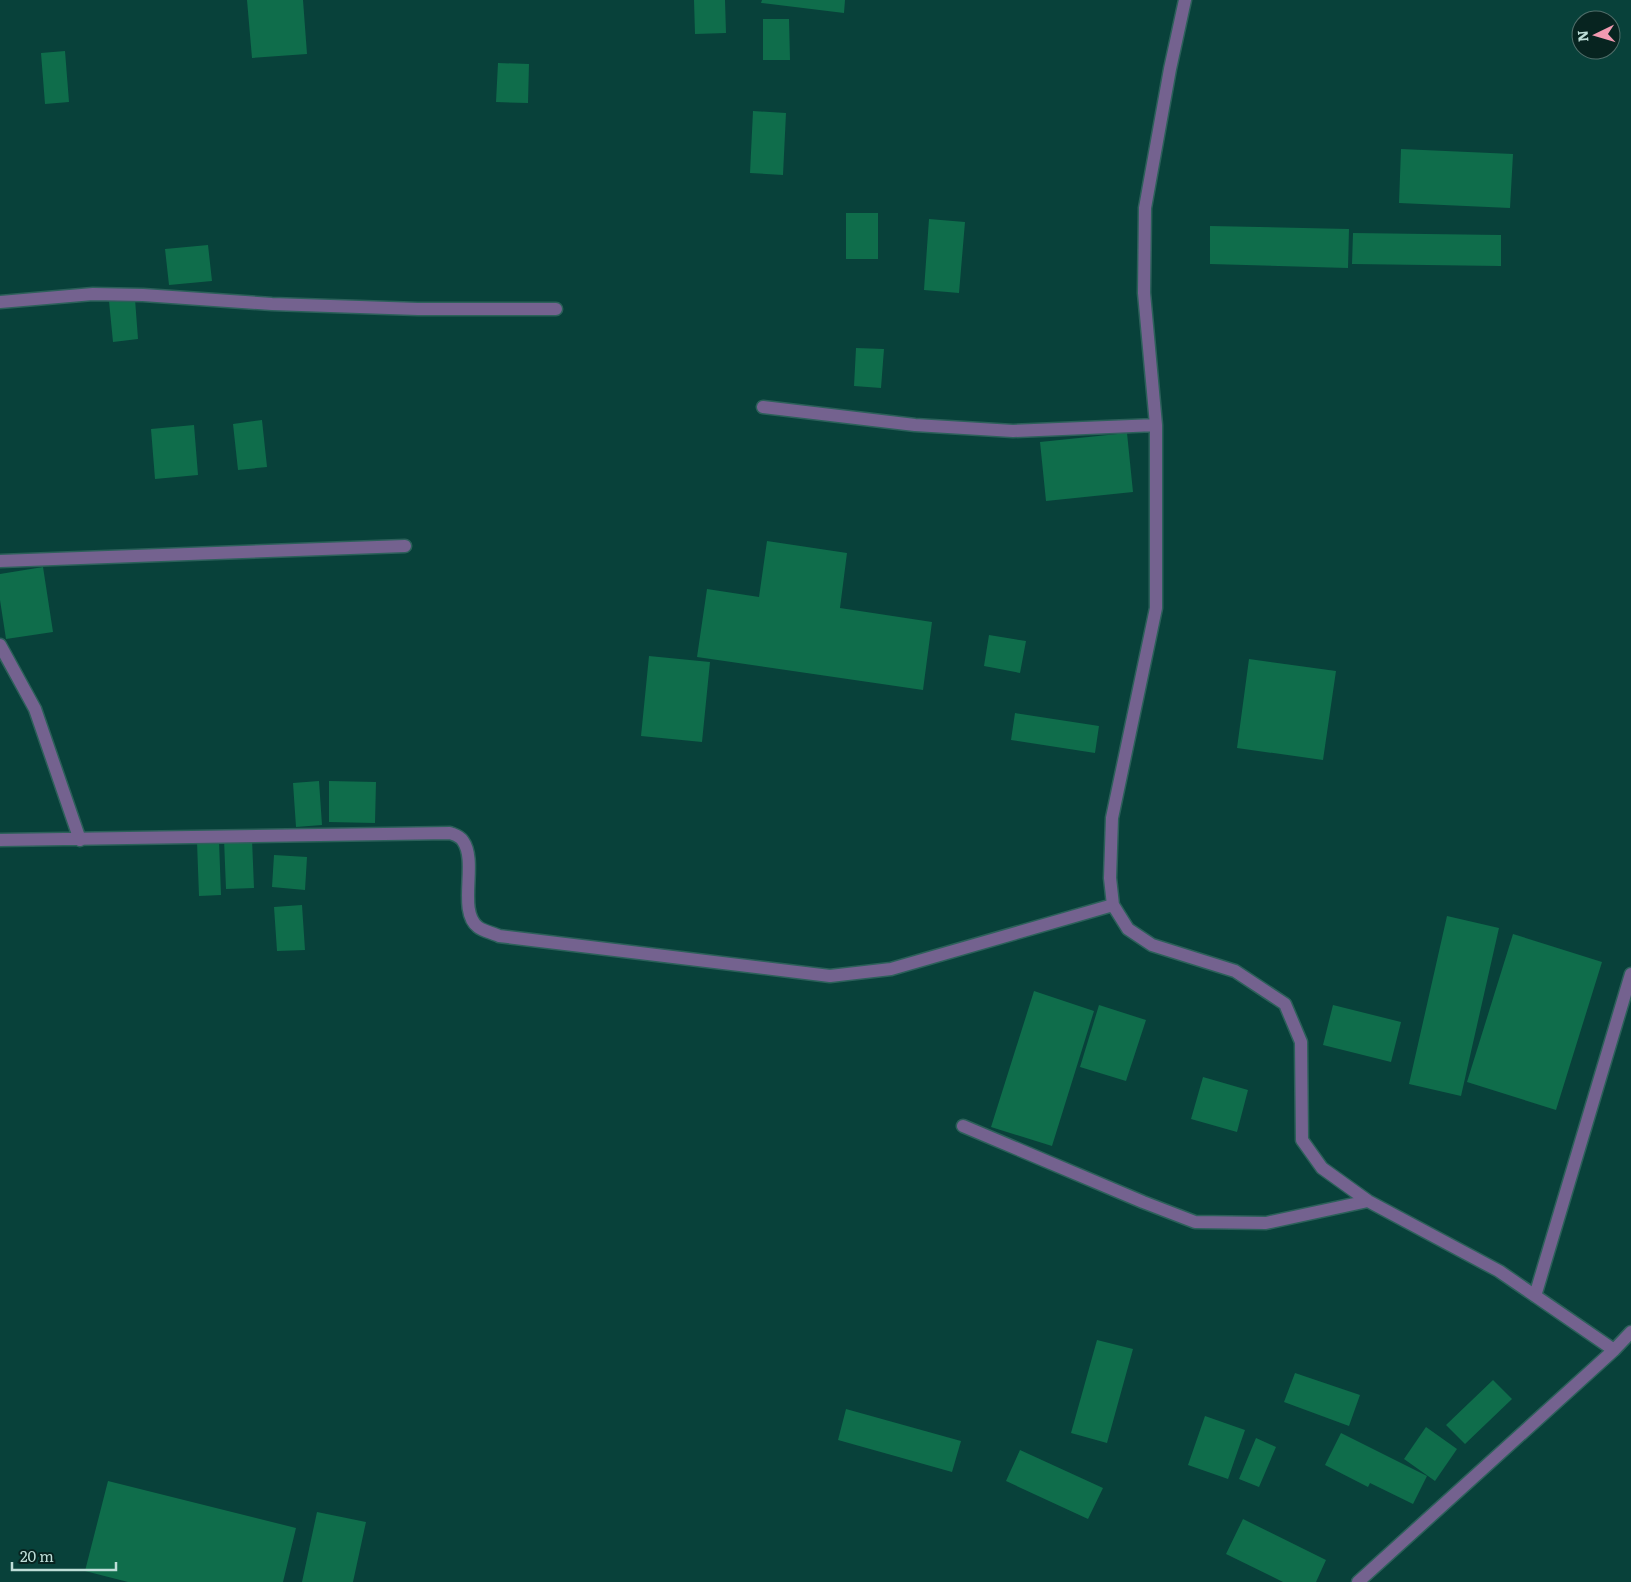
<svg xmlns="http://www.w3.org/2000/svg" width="1631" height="1582" font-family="Literata,serif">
	<rect width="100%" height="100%" fill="#08413a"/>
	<path fill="#0f6d4b" d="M247,0H303L307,54L252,58Z
		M694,0H725L726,33L695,34Z
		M762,0H845L844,13L761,3Z
		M763,19H789L790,60H763Z
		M65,51L69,102L45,104L41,53Z
		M498,63L529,64L528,103L496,102Z
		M753,111L786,113L783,175L750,173Z
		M1401,149L1513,154L1510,208L1399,203Z
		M846,213H878V259H846Z
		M929,219L965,222L959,293L924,290Z
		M1210,226L1349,229L1348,268L1210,264Z
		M1353,233L1501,235V266L1352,264Z
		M208,245L212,281L169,285L165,249Z
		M135,299L138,339L113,342L109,301Z
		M856,348L884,349L881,388L854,386Z
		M262,420L267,467L238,470L233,424Z
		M194,425L198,475L155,479L151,429Z
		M1127,433L1133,492L1046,501L1040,442Z
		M767,541L847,553L840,608L932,622L923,690L697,657L707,589L759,597Z
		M43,567L53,632L6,639L0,600V574Z
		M989,635L1026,641L1020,673L984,666Z
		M649,656L710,662L702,742L641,736Z
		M1249,659L1336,671L1323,760L1237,748Z
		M1015,713L1099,726L1095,753L1011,740Z
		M319,781L322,825L296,827L293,783Z
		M329,781L376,782L375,823L329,822Z
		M224,839H252L254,888L226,889Z
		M219,841L221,895L199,896L197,842Z
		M274,855L307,857L305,890L272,887Z
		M302,905L305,950L277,951L274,907Z
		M1447,916L1499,928L1461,1096L1409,1084Z
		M1513,934L1602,962L1556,1110L1467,1082Z
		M1034,991L1094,1011L1052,1146L991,1127Z
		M1099,1005L1146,1020L1126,1081L1080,1067Z
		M1333,1005L1401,1022L1391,1062L1323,1045Z
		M1203,1077L1248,1090L1237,1132L1191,1119Z
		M1097,1340L1133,1349L1107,1443L1071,1433Z
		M1295,1373L1360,1395L1349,1426L1284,1402Z
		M1493,1380L1512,1399L1465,1444L1446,1425Z
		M846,1409L961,1441L952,1472L838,1440Z
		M1205,1416L1245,1430L1228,1479L1188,1465Z
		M1426,1427L1457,1449L1435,1481L1404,1459Z
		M1341,1433L1427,1476L1413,1504L1370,1483L1368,1487L1325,1465Z
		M1256,1438L1276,1447L1259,1487L1239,1479Z
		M1020,1450L1103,1488L1088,1519L1006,1481Z
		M108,1481L296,1528L283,1582H128L85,1571Z
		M317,1512L366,1522L353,1582H302Z
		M1243,1519L1326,1560L1316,1582H1283L1226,1554Z"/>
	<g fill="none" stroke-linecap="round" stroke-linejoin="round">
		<defs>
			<path id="minor" d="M1185,0L1170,69L1145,208L1144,293L1156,425V608L1112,818L1110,878L1113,905L1128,929L1152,945L1235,971L1285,1004L1301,1042L1302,1140L1322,1168L1368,1201L1499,1271L1614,1350
				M0,302L93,294L143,295L272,304L418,309H556
				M763,407L915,425L1013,431L1156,425
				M0,561L405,546
				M0,645L35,709L80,840
				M0,840L450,833C455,835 460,836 463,841C478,862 457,911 478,927C483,931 493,933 499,936L830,976L891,969L1113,905
				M963,1126L1143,1202L1195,1222L1266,1223L1368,1201
				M1535,1296L1631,974
				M1358,1582L1614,1350L1631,1332"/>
		</defs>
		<use href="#minor" stroke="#2c605a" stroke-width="15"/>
		<use href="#minor" stroke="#74628f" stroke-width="12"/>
	</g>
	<g transform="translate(1596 35) rotate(265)"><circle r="24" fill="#072420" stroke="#506e6a"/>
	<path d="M0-4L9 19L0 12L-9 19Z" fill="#f19ab1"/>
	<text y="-8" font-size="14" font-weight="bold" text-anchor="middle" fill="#beded8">N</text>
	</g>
	<path d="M12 1562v8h104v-8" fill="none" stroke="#beded8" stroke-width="2.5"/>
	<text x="20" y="1562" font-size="15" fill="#beded8" stroke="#072420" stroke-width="4" paint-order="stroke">20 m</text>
</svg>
